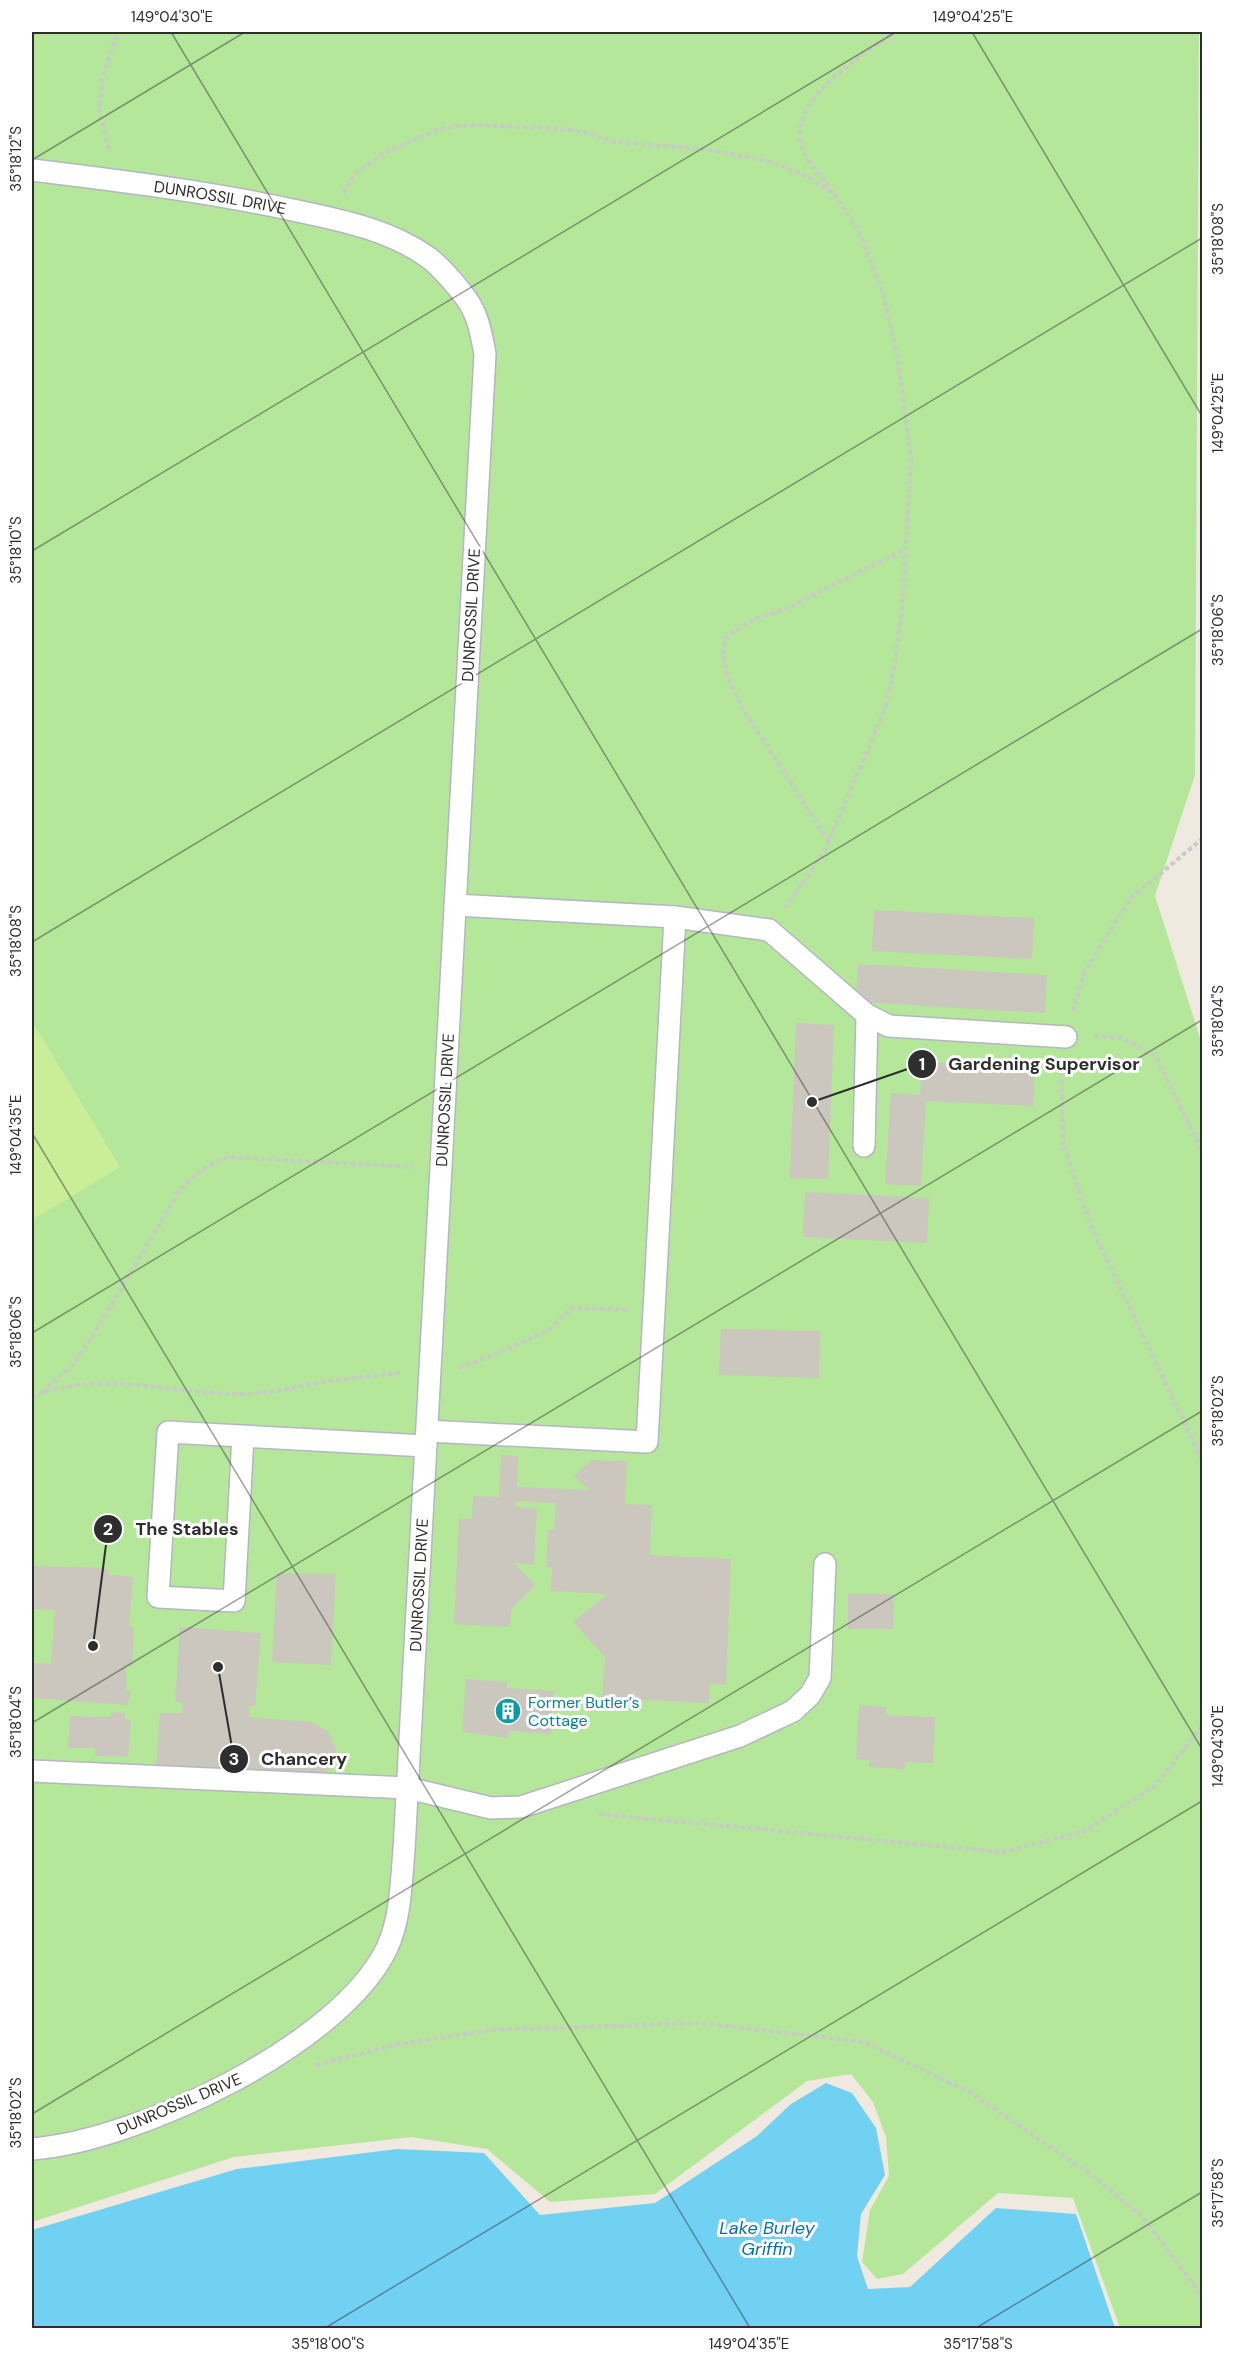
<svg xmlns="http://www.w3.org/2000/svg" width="1234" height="2360" font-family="'DM Sans',sans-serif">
	<rect width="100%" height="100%" fill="#efe9e0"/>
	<path fill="#b5e79b" d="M32,32H1199L1195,775L1155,896L1202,1044V2328H1120L1073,2198L998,2193L903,2274L877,2279L862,2262L870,2210L889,2176L886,2137L873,2102L851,2074L807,2081L655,2194L550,2202L487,2149L412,2137L234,2157L32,2222Z"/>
	<path fill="#c9ee97" d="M32,1021L120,1167L32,1220Z"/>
	<path fill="#71d1f3" d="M826,2083L852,2093L876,2128L885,2175L861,2214L857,2256L868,2289L910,2287L996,2208L1076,2214L1115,2328H32V2230L237,2169L397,2149L484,2153L540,2215L655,2203L757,2136L791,2104Z"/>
	<path fill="#cbc7be" d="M874,910L1034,918L1032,959L872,951Z
		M858,964L1047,975L1045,1013L856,1002Z
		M796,1023L834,1025L828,1179L790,1178Z
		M922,1062L1035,1068L1033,1106L926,1101L921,1186L885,1184L891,1093L920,1095Z
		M805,1192L929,1198L927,1243L803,1237Z
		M721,1329L820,1331L819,1378L719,1375Z
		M501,1455L518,1456L517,1487L589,1490L574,1476L591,1460L627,1461L625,1504L652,1505L650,1555L731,1559L726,1685L710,1684L709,1703L602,1698L605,1657L573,1622L607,1594L551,1591L552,1567H546L548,1530H554L556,1503L516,1501V1507L537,1508L534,1565L513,1563L536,1585L511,1610L510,1627L454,1624L459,1518L472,1519L473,1496L499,1497Z
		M32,1566L107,1568L108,1574L133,1577L129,1627L134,1628L132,1667L126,1666V1691H131L128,1705L32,1698V1663L51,1664L55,1610L32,1609Z
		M277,1573L336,1574L331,1665L272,1662Z
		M848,1594H894L893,1629H848Z
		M180,1627L261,1633L255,1706H250L249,1717L311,1722L329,1732L337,1752L334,1763L326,1772L315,1776L156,1767L160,1713H182L183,1703L175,1702Z
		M466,1679L507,1682V1688L554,1691L551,1734L509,1731L508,1738L462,1732Z
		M859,1705L886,1707V1715L935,1717L933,1763L906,1762L905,1769L869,1767V1760L856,1759Z
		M111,1712L125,1713V1719L131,1720L128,1757L96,1756L94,1748H68L70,1716L111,1717Z"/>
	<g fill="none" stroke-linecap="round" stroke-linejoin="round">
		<defs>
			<g id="service">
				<path id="s1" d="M32,170C122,181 212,192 302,212C345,221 392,231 429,258C441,267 467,296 473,310C480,323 482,339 485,354L404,1850C401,1882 401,1918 387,1948C340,2046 136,2141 32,2149"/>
				<path d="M675,917L769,930L867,1015L889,1026L1066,1037"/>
				<path d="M864,1146L867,1015"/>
				<path d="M427,1431L647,1442L675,917L455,905"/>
				<path d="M243,1436L234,1601L158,1597L168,1432L426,1446"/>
				<path d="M32,1771L408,1788L491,1808L521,1807L740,1736L793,1711L810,1695L820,1678L825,1564"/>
			</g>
		</defs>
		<use href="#service" stroke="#b4b6c1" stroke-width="24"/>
		<path stroke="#c9c9c9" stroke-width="4" stroke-dasharray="4.5 3" stroke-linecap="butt" d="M109,149L99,111L102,78L118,32
			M343,193L356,173L386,152L443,128L474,125L548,128L580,131L615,142L705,149L772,162L812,179L836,196L859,232L883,293L898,360L911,458L902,610L894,668L885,709L824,852L785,908
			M833,193C823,179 807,163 802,147C787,98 863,56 895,32
			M829,842L741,706L727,676L723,653L726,637L756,618L781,611L905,549
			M1073,1011L1084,973L1130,899L1202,839
			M1095,1036L1122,1038L1156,1057L1202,1151
			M1061,1065L1063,1144L1091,1226L1202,1460
			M459,1368L500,1352L549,1330L572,1308L627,1310
			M42,1392L72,1365L89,1342L177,1195C192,1175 206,1165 229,1157L413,1167
			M32,1397C97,1369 173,1394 241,1394C268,1394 292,1388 318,1383C345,1378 373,1376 400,1373
			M599,1814L1003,1852L1085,1831L1156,1785L1202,1726
			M316,2065L400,2044L490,2030L699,2023L864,2042L971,2093L1089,2173L1142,2216L1202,2296"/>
		<use href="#service" stroke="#fff" stroke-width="21"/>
	</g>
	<path fill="none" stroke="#2e2e2e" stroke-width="1.5" stroke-opacity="0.45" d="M171,32L1202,1749M972,32L1202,416M32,160L245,32M32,551L896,32M32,942L1202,238M32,1133L750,2328M32,1333L1202,629M32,1723L1202,1020M32,2114L1202,1411M325,2328L1202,1801M976,2328L1202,2192"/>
	<defs>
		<symbol id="building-disc" viewBox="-11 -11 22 22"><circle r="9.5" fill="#0f9aa8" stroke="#fff"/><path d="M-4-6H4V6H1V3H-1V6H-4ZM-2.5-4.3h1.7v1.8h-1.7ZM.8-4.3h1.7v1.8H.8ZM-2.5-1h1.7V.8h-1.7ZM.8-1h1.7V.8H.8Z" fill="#fff"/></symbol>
	</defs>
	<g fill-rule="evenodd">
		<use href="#building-disc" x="493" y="1696" width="30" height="30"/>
	</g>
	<g text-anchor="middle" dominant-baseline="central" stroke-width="6" stroke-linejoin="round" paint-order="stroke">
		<g font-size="16" fill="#2e2e2e" stroke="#fff">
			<text stroke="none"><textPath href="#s1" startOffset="190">DUNROSSIL DRIVE</textPath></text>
			<text transform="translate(471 615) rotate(-87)">DUNROSSIL DRIVE</text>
			<text transform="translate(445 1100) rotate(-87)">DUNROSSIL DRIVE</text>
			<text transform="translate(419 1585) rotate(-87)">DUNROSSIL DRIVE</text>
			<text transform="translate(179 2104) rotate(-23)">DUNROSSIL DRIVE</text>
		</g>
		<g font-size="16" fill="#0d838f" stroke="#fff" text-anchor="start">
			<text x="528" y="1702">Former Butler’s<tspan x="528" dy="18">Cottage</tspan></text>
		</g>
		<g font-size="18" font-style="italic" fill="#0970a6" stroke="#fff">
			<text x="767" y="2228">Lake Burley<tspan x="767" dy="21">Griffin</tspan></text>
		</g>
	</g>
	<path fill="none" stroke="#2e2e2e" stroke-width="2" d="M812 1102L922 1064M93 1646L108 1529M218 1667L234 1759"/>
	<g fill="#2e2e2e" stroke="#fff" stroke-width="2">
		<circle cx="812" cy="1102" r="6"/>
		<circle cx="93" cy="1646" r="6"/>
		<circle cx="218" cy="1667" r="6"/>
		<circle cx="922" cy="1064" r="15"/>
		<circle cx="108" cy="1529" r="15"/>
		<circle cx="234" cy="1759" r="15"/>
	</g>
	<g font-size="18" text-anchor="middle" font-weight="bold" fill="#fff">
		<text x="922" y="1070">1</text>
		<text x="108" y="1535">2</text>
		<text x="234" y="1765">3</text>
	</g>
	<g font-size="18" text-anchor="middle" font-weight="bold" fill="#2e2e2e" stroke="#fff" stroke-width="6" stroke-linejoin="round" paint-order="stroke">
		<text x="1044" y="1070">Gardening Supervisor</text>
		<text x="187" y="1535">The Stables</text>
		<text x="304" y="1765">Chancery</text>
	</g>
	<rect width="1234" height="2360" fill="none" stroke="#ffffff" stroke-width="66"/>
	<rect x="33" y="33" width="1168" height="2294" fill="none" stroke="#2e2e2e" stroke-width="2"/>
	<g font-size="15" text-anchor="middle" fill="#2e2e2e">
		<text x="172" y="22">149°04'30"E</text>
		<text x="973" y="22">149°04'25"E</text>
		<text transform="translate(16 159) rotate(-90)" y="5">35°18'12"S</text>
		<text transform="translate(1218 239) rotate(-90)" y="5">35°18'08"S</text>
		<text transform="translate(1218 413) rotate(-90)" y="5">149°04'25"E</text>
		<text transform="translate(16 550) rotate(-90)" y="5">35°18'10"S</text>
		<text transform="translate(1218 630) rotate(-90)" y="5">35°18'06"S</text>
		<text transform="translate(16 941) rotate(-90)" y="5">35°18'08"S</text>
		<text transform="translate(1218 1021) rotate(-90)" y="5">35°18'04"S</text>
		<text transform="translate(16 1135) rotate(-90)" y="5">149°04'35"E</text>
		<text transform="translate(16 1332) rotate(-90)" y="5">35°18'06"S</text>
		<text transform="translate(1218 1411) rotate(-90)" y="5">35°18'02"S</text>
		<text transform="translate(16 1722) rotate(-90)" y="5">35°18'04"S</text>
		<text transform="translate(1218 1746) rotate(-90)" y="5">149°04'30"E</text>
		<text transform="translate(16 2113) rotate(-90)" y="5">35°18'02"S</text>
		<text transform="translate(1218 2193) rotate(-90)" y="5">35°17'58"S</text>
		<text x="328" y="2349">35°18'00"S</text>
		<text x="749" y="2349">149°04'35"E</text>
		<text x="978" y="2349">35°17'58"S</text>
	</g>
</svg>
